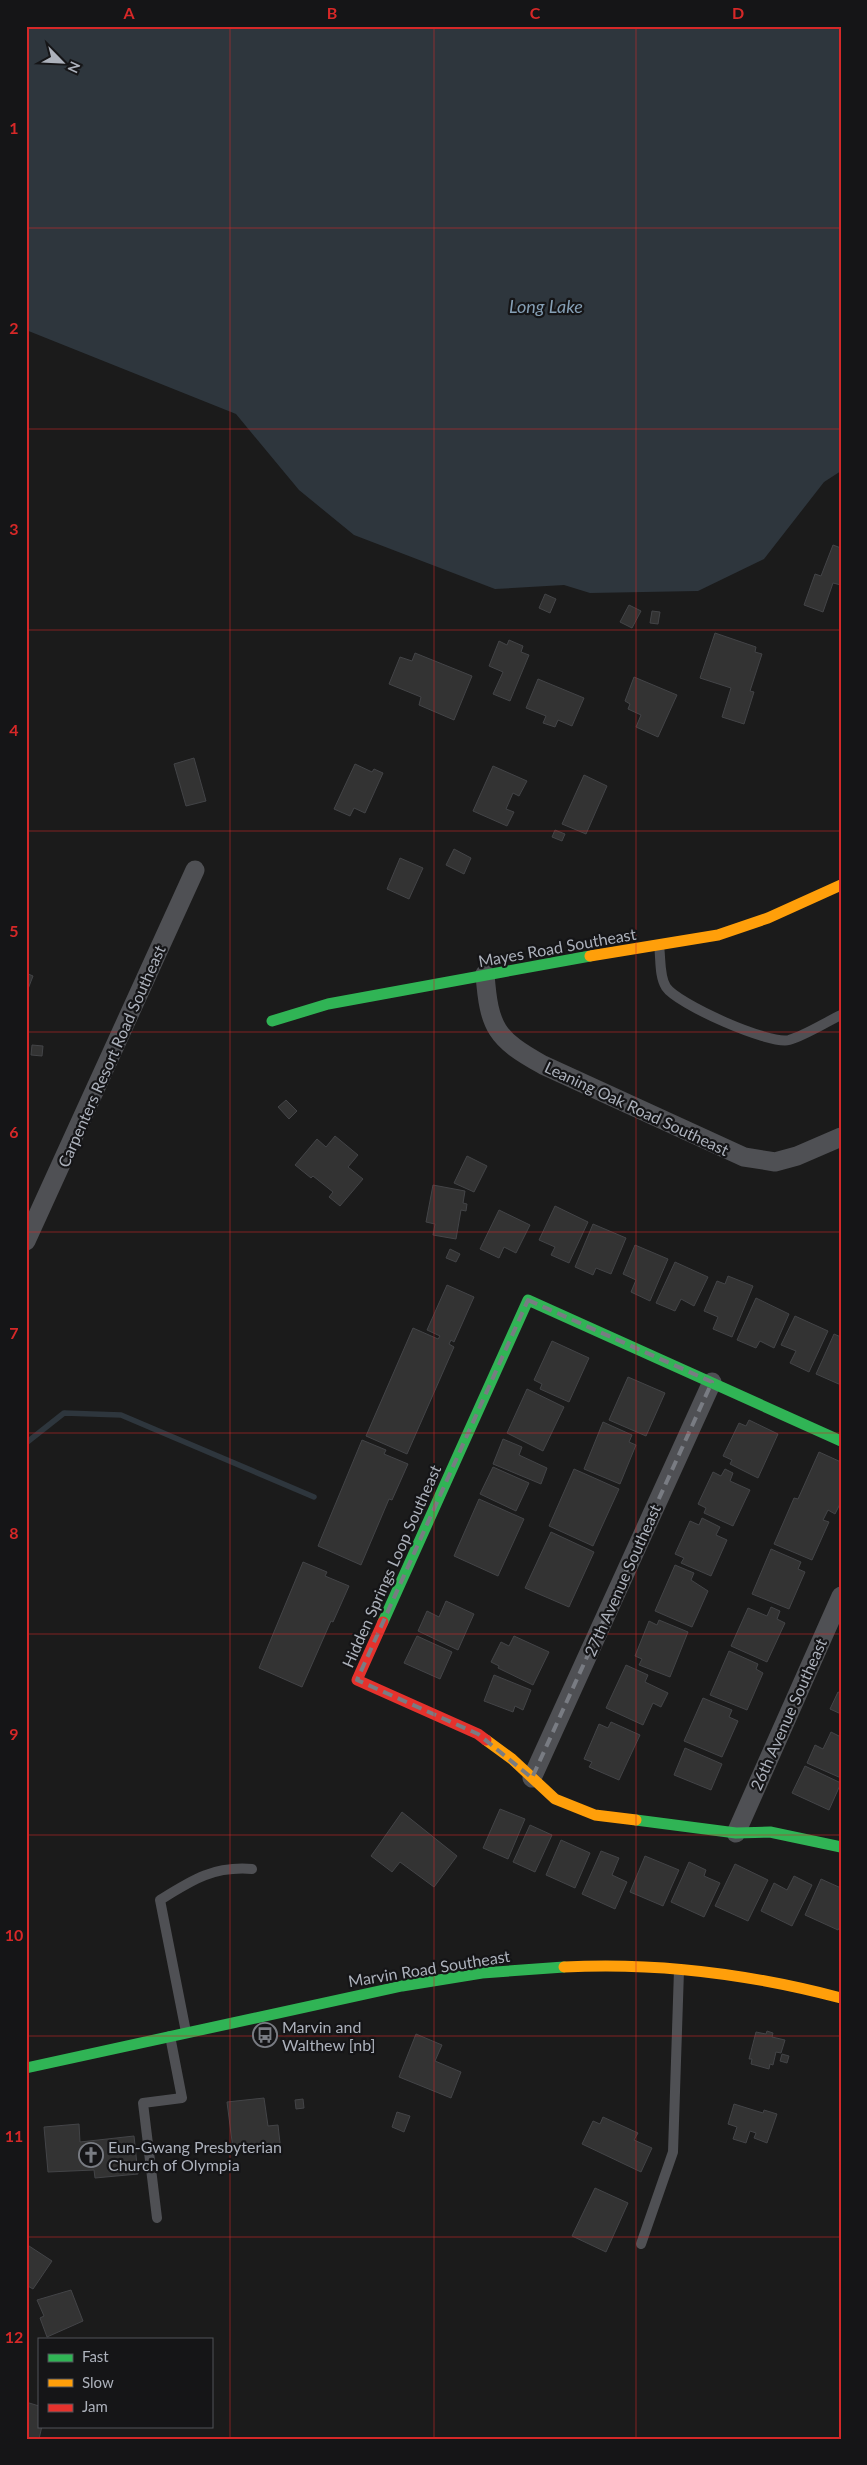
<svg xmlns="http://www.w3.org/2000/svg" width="867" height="2465" font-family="Lato,sans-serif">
	<rect width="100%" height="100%" fill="#1b1b1b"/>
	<path fill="#2e363d" d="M26,26H841V471L824,482L764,559L698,591L590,593L564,585L495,589L354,535L299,490L236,414L26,330Z"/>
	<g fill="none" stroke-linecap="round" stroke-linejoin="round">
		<path stroke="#2e363d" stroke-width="5.5" d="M26,1443L64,1413L121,1415L314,1497"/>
	</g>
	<path fill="#333" stroke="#434447" d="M833,545L841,548V585L833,583L823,612L804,605L815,574L821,576Z
		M545,594L556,599L550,613L539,608Z
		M629,605L641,611L632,628L620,622Z
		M652,611L660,612L658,624L650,623Z
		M715,633L756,647L755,652L762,654L750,691L754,692L744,724L722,717L731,688L700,678Z
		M509,640L523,646L521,652L529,655L510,701L493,694L503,672L489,666L499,641L507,645Z
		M415,653L472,676L454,720L419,705L421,697L389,684L400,657L412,661Z
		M634,677L677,695L658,737L636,727L641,715L628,709L630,704L625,701Z
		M538,679L584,698L572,726L558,720L555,727L543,723L546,716L526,708Z
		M194,758L206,801L186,806L174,764Z
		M355,764L372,772L374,769L383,773L365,813L354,808L350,816L334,809Z
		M493,766L527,781L519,796L513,793L506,809L514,812L507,826L473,811Z
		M584,775L607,786L586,834L562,824Z
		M555,830L565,834L562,841L552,837Z
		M454,849L471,858L464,874L446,865Z
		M400,858L423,868L409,899L387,889Z
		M26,973L33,976L28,989L26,988Z
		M32,1045L43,1046L42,1056L31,1055Z
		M286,1100L297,1111L289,1119L278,1107Z
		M335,1136L358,1155L348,1167L363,1179L340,1206L329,1197L333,1192L313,1176L311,1178L295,1165L317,1139L326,1147Z
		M467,1156L487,1166L474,1192L454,1183Z
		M433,1185L465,1191L463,1203L467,1204L466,1211L461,1210L456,1239L433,1235L435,1224L426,1222Z
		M555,1206L588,1222L569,1263L551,1255L555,1247L539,1240Z
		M499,1210L530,1225L516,1253L504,1247L499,1258L480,1249Z
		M593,1224L626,1238L611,1274L596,1268L593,1275L575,1267Z
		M635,1245L668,1259L650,1301L631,1292L636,1280L623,1274Z
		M450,1249L460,1254L456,1262L446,1258Z
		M675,1262L708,1277L694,1306L681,1299L675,1311L656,1303Z
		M728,1276L753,1286L732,1337L713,1329L718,1317L704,1311L717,1281L725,1284Z
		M447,1285L474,1297L454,1342L451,1340L449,1344L454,1347L407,1454L366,1436L413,1328L438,1339L440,1336L427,1330Z
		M756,1298L789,1314L774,1348L760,1341L756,1348L737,1340Z
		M795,1316L828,1331L809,1372L790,1363L796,1351L781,1345Z
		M834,1334L841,1337V1385L816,1374Z
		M552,1341L589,1358L569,1402L540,1389L542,1384L534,1380Z
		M628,1377L665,1393L646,1436L609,1420Z
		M527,1389L564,1407L543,1451L507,1433Z
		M749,1420L778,1434L758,1478L730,1464L732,1460L723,1456L739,1423L746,1426Z
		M603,1422L632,1435L629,1442L636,1445L620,1484L584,1469Z
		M503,1439L522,1447L519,1455L547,1468L541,1484L493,1464Z
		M362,1440L386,1450L384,1454L408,1464L392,1500L389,1499L361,1565L318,1546Z
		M819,1452L841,1462V1502L835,1514L828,1510L823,1520L829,1522L812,1560L774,1544L794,1498L798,1499Z
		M493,1467L529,1483L516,1511L480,1494Z
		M574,1469L619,1489L593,1546L549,1526Z
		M725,1469L733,1473L730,1481L750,1490L733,1526L704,1513L706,1508L698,1504L713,1472L721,1476Z
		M479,1499L524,1519L498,1576L454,1556Z
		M702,1518L720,1527L716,1535L727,1540L711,1576L681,1563L684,1558L675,1554L690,1521L699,1525Z
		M551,1532L594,1552L569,1607L525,1588Z
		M771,1549L801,1562L798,1569L805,1572L789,1609L752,1594Z
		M303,1562L327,1572L325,1576L349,1586L333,1622L331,1621L302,1687L259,1668Z
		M675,1565L694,1573L691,1580L708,1591L692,1627L655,1611Z
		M446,1601L474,1614L458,1650L418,1631L427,1611L439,1617Z
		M771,1607L780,1611L777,1619L785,1623L767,1662L731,1646L748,1608L767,1616Z
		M659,1620L688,1632L670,1677L639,1665L642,1659L635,1656L649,1621L657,1625Z
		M417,1636L452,1652L440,1679L404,1663Z
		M514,1636L549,1652L533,1685L498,1668L499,1666L491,1662L501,1642L509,1646Z
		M729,1651L758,1664L756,1669L763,1673L747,1710L710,1695Z
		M626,1665L648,1675L645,1682L668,1693L661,1707L653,1703L643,1725L606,1708Z
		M494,1675L531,1690L523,1710L515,1706L513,1712L484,1701Z
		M838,1692L841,1693V1714L830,1709Z
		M703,1698L732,1710L729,1717L738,1721L722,1757L684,1741Z
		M611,1722L640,1735L619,1780L589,1767L592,1762L584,1759L599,1724L608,1728Z
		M831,1732L841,1737V1778L807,1763L815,1745L823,1749Z
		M685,1748L722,1764L711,1790L674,1775Z
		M805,1766L841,1783L829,1810L792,1793Z
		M500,1809L525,1819L508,1859L483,1848Z
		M402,1812L457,1856L434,1887L400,1862L392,1872L371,1856Z
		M530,1825L552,1835L535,1872L513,1862Z
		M561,1840L590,1853L575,1888L546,1875Z
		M601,1851L619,1858L612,1875L627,1882L615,1909L582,1894Z
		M645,1856L679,1870L663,1906L630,1892Z
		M689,1862L706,1870L704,1876L720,1883L704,1917L671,1902Z
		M735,1864L768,1880L748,1921L715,1906Z
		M794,1876L812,1885L792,1926L761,1911L774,1883L787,1890Z
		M821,1879L841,1888V1925L838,1930L805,1915Z
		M767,2031L773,2033L772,2037L785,2040L781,2053L776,2052L773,2065L770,2064L769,2069L751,2064L752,2059H749L756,2032L766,2034Z
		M416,2034L442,2045L435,2061L461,2072L451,2098L399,2077Z
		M782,2054L789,2056L787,2063L780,2061Z
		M264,2098L268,2126L278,2125L280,2143L233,2149L227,2102Z
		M303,2099L304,2108L296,2109L295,2100Z
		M734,2104L763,2113L764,2110L777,2114L767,2143L754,2138L756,2133L750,2131L746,2143L733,2139L737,2127L728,2124Z
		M397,2112L410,2116L404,2132L392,2127Z
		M603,2117L638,2133L634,2140L652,2148L641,2172L582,2144L593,2121L600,2124Z
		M79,2124L80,2142L134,2136L138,2174L95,2178L94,2170L48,2172L44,2127Z
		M595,2188L628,2203L606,2252L572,2236Z
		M26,2244L52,2261L33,2289L26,2285Z
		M71,2290L83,2321L47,2337L40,2318L44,2316L37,2300Z
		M26,2402L39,2406V2426H42L39,2439H26Z"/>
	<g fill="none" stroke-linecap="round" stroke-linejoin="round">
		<path stroke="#4f5054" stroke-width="10" d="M659,946C661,958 659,976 666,987C677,1004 769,1045 789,1040C806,1035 824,1023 841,1015
			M186,2032L160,1900C192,1880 213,1866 252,1869
			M157,2218L143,2103L182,2098L170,2036
			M641,2244L673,2152L679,1970"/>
		<path stroke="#4f5054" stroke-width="19" d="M485,974C489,1028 496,1039 543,1065L744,1157L775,1162L797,1156L841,1137
			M26,1241L195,870
			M532,1778L712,1382
			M736,1833L841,1596"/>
		<path stroke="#30b455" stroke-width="11" d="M272,1021L328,1004L590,956
			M383,1622L528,1300L841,1441
			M636,1820L736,1833L770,1832L841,1847
			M26,2068L402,1986L482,1973L564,1967"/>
		<path stroke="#ff9f0a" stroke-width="11" d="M590,956L718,935L768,918L841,885
			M486,1740L512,1759L555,1799L595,1815L636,1820
			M564,1967C658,1962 750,1974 841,1998"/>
		<path stroke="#e5322d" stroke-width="11" d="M383,1622L357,1680L478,1734L486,1740"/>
	</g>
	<path fill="none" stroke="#797c83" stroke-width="4" stroke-dasharray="10 6" stroke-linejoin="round" d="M528,1300L712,1382L532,1778L478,1734L357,1680Z"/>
	<path fill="none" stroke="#d62828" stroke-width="1" stroke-opacity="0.55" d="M230,26V2439M434,26V2439M636,26V2439M26,228H841M26,429H841M26,630H841M26,831H841M26,1032H841M26,1232H841M26,1433H841M26,1634H841M26,1835H841M26,2036H841M26,2237H841"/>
	<defs>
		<symbol id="bus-ring" viewBox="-11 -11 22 22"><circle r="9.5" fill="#151517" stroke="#797c83" stroke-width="1.5"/><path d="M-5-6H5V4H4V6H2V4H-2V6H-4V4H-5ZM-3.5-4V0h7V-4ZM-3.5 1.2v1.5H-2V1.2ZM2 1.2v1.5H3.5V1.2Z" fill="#797c83"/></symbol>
		<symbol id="church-ring" viewBox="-11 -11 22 22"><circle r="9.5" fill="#151517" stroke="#797c83" stroke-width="1.5"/><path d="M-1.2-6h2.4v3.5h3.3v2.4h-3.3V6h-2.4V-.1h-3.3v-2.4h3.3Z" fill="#797c83"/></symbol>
	</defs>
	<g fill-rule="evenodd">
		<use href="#bus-ring" x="251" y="2021" width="28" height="28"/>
		<use href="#church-ring" x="77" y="2141" width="28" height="28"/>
	</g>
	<g text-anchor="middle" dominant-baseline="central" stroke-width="4.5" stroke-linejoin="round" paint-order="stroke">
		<g font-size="16" fill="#acb1bb" stroke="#151517">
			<text transform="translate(557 947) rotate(-10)">Mayes Road Southeast</text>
			<text transform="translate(111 1056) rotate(-66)">Carpenters Resort Road Southeast</text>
			<text transform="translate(637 1108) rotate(25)">Leaning Oak Road Southeast</text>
			<text transform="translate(391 1566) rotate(-66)">Hidden Springs Loop Southeast</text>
			<text transform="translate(622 1580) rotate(-66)">27th Avenue Southeast</text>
			<text transform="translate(788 1714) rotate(-66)">26th Avenue Southeast</text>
			<text transform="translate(429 1968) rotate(-9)">Marvin Road Southeast</text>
		</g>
		<g font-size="16" fill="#acb1bb" stroke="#151517" text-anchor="start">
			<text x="282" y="2026">Marvin and<tspan x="282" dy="18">Walthew [nb]</tspan></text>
			<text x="108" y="2146">Eun-Gwang Presbyterian<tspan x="108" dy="18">Church of Olympia</tspan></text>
		</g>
		<g font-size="18" font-style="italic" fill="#859fb5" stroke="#151517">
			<text x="546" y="306">Long Lake</text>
		</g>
	</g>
	<rect width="867" height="2465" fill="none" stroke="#151517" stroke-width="55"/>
	<rect x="38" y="2338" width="175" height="90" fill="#151517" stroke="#515359"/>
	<rect x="48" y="2354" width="25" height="8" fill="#30b455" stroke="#515359"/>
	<text x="82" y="2362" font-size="15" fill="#acb1bb">Fast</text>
	<rect x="48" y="2379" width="25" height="8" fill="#ff9f0a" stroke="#515359"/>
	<text x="82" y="2388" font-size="15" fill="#acb1bb">Slow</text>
	<rect x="48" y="2404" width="25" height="8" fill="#e5322d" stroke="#515359"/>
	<text x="82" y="2412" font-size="15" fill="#acb1bb">Jam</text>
	<g transform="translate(62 62) rotate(114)" stroke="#151517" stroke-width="4" paint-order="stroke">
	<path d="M0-4L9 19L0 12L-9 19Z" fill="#acb1bb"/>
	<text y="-8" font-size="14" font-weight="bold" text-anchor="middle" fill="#acb1bb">N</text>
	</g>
	<rect x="28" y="28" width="812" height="2410" fill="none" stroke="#d62828" stroke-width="2"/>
	<g font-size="16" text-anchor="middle" font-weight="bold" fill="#d62828">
		<text x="129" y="19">A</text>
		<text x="332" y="19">B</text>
		<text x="535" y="19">C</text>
		<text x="738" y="19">D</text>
		<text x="14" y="134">1</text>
		<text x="14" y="334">2</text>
		<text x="14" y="535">3</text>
		<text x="14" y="736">4</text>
		<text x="14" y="937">5</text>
		<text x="14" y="1138">6</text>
		<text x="14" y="1339">7</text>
		<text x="14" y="1539">8</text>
		<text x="14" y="1740">9</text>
		<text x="14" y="1941">10</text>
		<text x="14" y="2142">11</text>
		<text x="14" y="2343">12</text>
	</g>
</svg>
